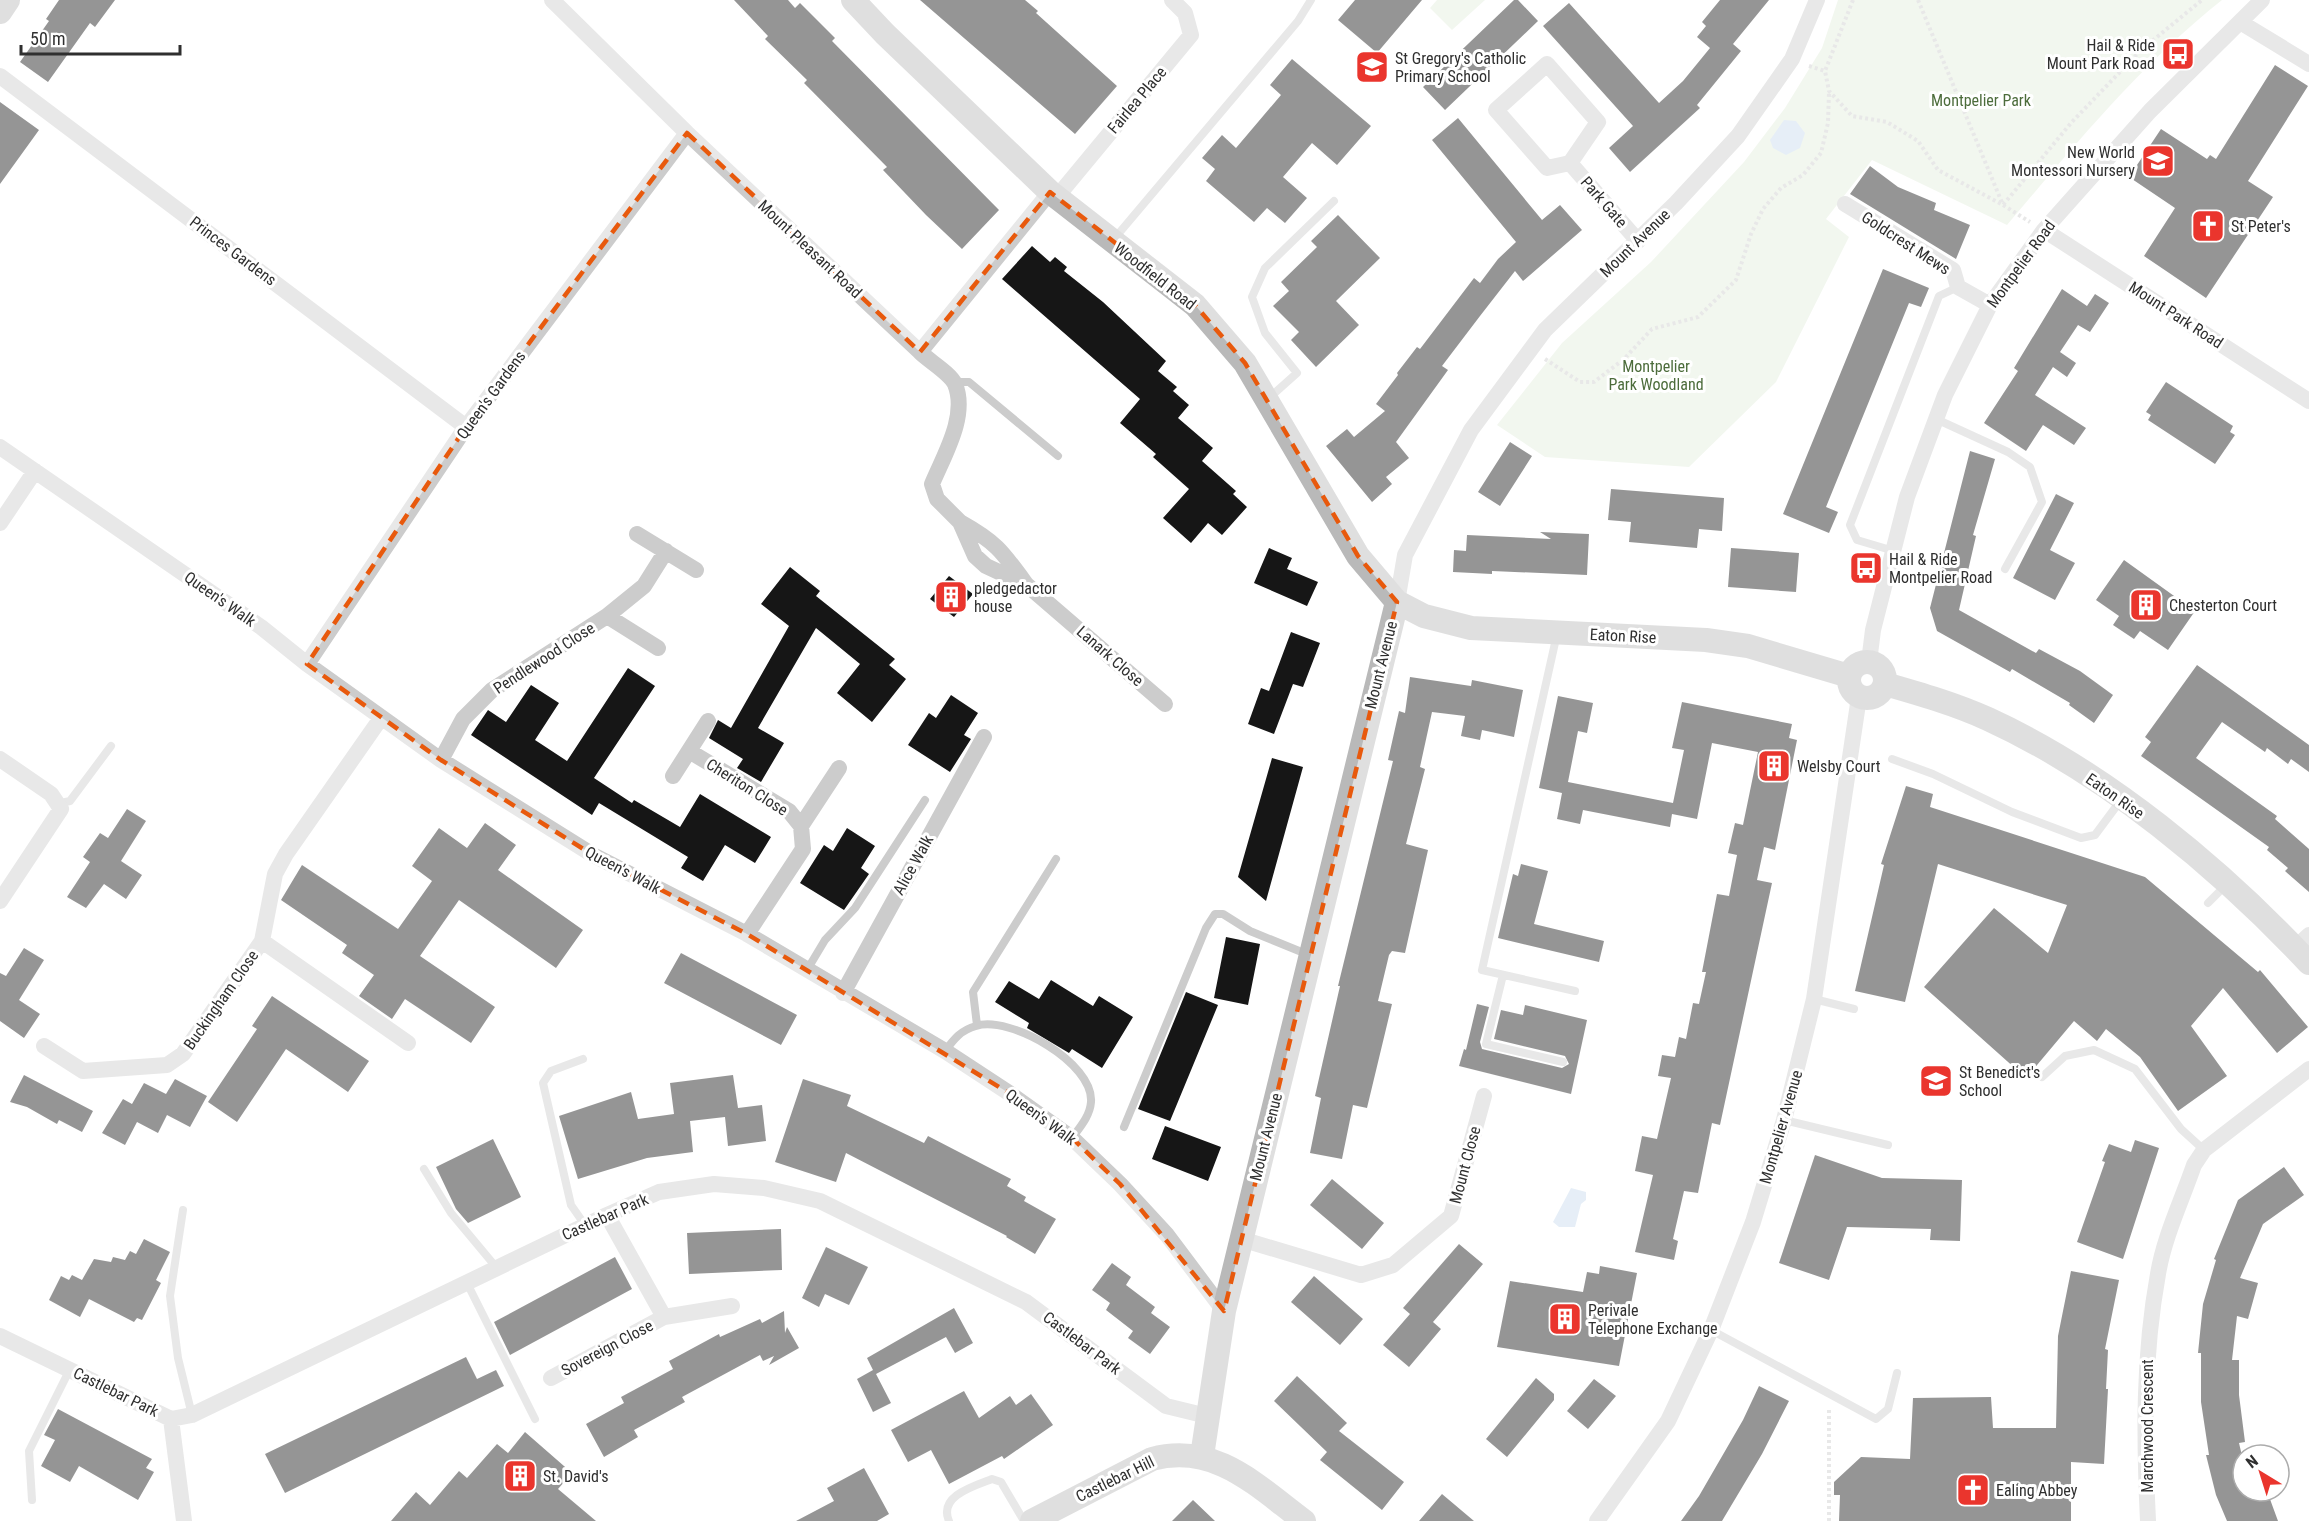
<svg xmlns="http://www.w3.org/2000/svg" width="2309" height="1521" font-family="'Roboto Condensed',sans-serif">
	<rect width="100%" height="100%" fill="#fff"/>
	<path fill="#e3eddc" d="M1437,0H1485L1452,30L1430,8Z
		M1838,0H2222C2140,65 2074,146 2007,225L1872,160L1826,219L1849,237L1776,382L1689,467L1545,457L1497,425L1562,343L1651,262L1744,162L1785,108L1822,48Z"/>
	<path fill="#c8daed" d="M1784,120L1796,121L1805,133L1800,148L1786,155L1773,148L1770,140Z
		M1571,1188L1586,1192V1200L1581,1204L1575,1227H1559L1553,1222Z"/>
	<path fill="#161616" d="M59,0H115L95,27L90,23L48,82L20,62L49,21L46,19Z
		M734,0H788L795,8L800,3L835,38L832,41L999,210L962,249L926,215L883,170L887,167L804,83L807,80L765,39L768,36Z
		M920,0H1025L1038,11L1036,13L1117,86L1075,134Z
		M1355,0H1422L1377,53L1338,20Z
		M1514,0H1518L1538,21L1445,110L1423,87Z
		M1720,0H1769L1733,44L1741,51L1697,105L1700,108L1630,172L1609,148L1633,126L1543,26L1569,3L1659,103L1683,81L1710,48L1697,37L1706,26L1702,22Z
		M1292,59L1371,126L1337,165L1312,143L1283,177L1307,198L1285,223L1267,208L1254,222L1206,181L1215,169L1202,158L1222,135L1236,148L1281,95L1270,85Z
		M2275,65L2308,86L2248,181L2273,197L2206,298L2144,256L2175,208L2129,177L2161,129L2207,159L2210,155L2216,159Z
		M0,102L39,130L0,184Z
		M1458,118L1542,220L1560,205L1582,230L1523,281L1515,271L1480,316L1442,366L1448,370L1396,442L1409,458L1386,477L1392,484L1372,502L1326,446L1347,429L1354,437L1385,411L1376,404L1398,375L1397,373L1417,347L1420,349L1474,278L1480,283L1498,259L1516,242L1432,140Z
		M1870,166L1898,187L1936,203L1934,210L1970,225L1956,259L1850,194Z
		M1338,215L1380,258L1336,301L1359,325L1316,367L1291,340L1299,332L1273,306L1289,291L1281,282L1317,247L1311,241Z
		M1032,246L1050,262L1055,257L1067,267L1064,271L1103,302L1166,361L1158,371L1177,387L1173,391L1189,405L1178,418L1213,448L1202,461L1236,491L1233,494L1247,507L1222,535L1208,523L1191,543L1163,518L1189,489L1153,457L1156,454L1120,423L1140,399L1002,279Z
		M1883,269L1929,288L1921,307L1909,303L1826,507L1838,512L1829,533L1783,514Z
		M2062,289L2087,306L2095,294L2109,303L2090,332L2078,325L2060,352L2076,363L2067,377L2053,367L2035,395L2086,428L2074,445L2043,425L2026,451L1984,423L2018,371L2014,368Z
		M2166,382L2233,426L2230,432L2235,435L2215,464L2148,420L2151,415L2146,412Z
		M1510,442L1532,456L1500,506L1478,492Z
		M1970,451L1995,459L1973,535L1976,536L1959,610L2036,653L2039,649L2080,671L2113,695L2094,723L2069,705L2070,703L2012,669L2010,672L1937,631L1930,608Z
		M1611,489L1724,498L1722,531L1699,529L1697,548L1629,542L1631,522L1608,520Z
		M2056,494L2074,503L2050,550L2075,563L2055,600L2013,578Z
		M1540,532L1589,534L1587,575L1492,571V574L1453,572L1454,550L1466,551L1467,535L1551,539Z
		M1269,548L1292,558L1287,569L1318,582L1307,606L1254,583Z
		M1731,548L1799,553L1796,592L1728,587Z
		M2124,560L2195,611L2168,650L2140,631L2134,639L2113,625L2119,616L2096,600Z
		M790,567L820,591L816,596L895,659L889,665L906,679L872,722L837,693L860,664L816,628L758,728L784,743L761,782L737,768L743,759L709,738L718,720L731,728L789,626L761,604Z
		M949,576L973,594L954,617L930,599Z
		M1291,632L1320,643L1303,687L1293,684L1274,734L1248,724L1261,688L1269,691Z
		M2197,665L2309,745V772L2291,759L2288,764L2267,748L2265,752L2222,722L2196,758L2277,816L2275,819L2309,849V892L2285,871L2288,868L2267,850L2269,847L2141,756L2151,742L2145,737Z
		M628,668L655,686L594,778L632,803L634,800L680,827L700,794L771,837L755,863L725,845L703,881L681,868L688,857L599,803L592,815L471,735L488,710L506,722L531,685L559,703L535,740L567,761Z
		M1410,677L1471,686L1472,680L1523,690L1514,737L1482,730L1480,740L1461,736L1465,716L1432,712L1420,767L1425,769L1406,844L1428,850L1405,953L1392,951L1389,955L1378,1001L1392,1004L1367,1108L1353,1105L1342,1159L1310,1153L1321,1098L1315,1096L1340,986H1338L1393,761L1388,760L1399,711L1405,713Z
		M951,695L978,713L964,735L971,739L950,772L908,745L929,713L936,718Z
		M1558,696L1593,703L1587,733L1578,731L1568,782L1673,803L1684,750L1672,748L1682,702L1792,724L1789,738L1797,740L1775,850L1764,847L1757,880L1772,883L1720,1125L1712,1123L1698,1193L1684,1191L1673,1239L1678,1241L1674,1260L1635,1252L1653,1175L1635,1171L1642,1136L1657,1139L1671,1078L1658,1076L1662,1055L1675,1057L1679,1037L1686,1039L1693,1003L1699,1004L1706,972H1702L1717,894L1729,896L1737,855L1728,853L1735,823L1743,825L1758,752L1712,743L1697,819L1672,814L1670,827L1583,810L1580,824L1557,819L1562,793L1539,788Z
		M1272,758L1303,767L1266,901L1238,877Z
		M1906,786L1933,794L1930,807L2145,877L2258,972L2260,970L2308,1027L2277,1053L2223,988L2191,1026L2227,1076L2178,1111L2140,1057L2106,1029L2097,1041L2074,1021L2026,1078L1924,987L1994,908L2048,953L2067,905L1938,864L1905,1002L1855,991L1884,865L1881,864Z
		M127,809L146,821L121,861L142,875L126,899L104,884L86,908L67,897L90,862L83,857L100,833L108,838Z
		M485,823L516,845L498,870L583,930L556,968L459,900L420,956L495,1007L471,1043L405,999L392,1019L359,996L374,975L342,953L347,945L281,900L302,865L398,929L432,881L412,866L439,828L467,848Z
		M847,828L875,846L861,868L869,874L844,910L800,883L824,845L833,851Z
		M1521,864L1548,871L1534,924L1604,941L1599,962L1498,938L1513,874L1518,876Z
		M1226,937L1260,944L1248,1005L1214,998Z
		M24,948L44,960L19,1000L40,1014L24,1038L0,1021V973L6,976Z
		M681,953L797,1015L781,1045L664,983Z
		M1051,980L1093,1006L1099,996L1133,1017L1102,1068L1072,1049L1069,1053L1027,1028L1029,1023L995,1002L1009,981L1039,999Z
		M1186,992L1218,1005L1170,1121L1138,1109Z
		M272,996L369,1061L348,1092L286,1049L237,1122L208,1102L257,1029L252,1026Z
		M1477,1004L1489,1007L1480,1042L1482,1049L1562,1068L1569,1064L1565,1056L1494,1039L1501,1010L1523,1015L1525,1005L1587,1020L1571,1094L1459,1066L1464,1049L1466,1050Z
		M24,1075L93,1111L82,1132L59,1120L57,1124L27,1107L10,1102Z
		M733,1075L738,1108L762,1105L766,1141L728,1146L725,1117L690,1121L693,1152L647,1158L578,1179L559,1116L631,1092L638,1119L674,1114L670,1083Z
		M175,1079L207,1096L190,1127L167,1115L158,1133L137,1122L125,1145L102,1133L123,1099L132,1104L144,1083L166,1094Z
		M803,1079L851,1095L847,1106L924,1143L928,1136L1011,1179L1007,1186L1026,1197L1024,1201L1056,1219L1035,1254L1006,1237L1007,1236L846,1153L836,1182L775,1162Z
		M1165,1126L1221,1147L1208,1181L1152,1159Z
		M493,1139L521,1197L468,1223L456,1209L436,1167Z
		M2135,1140L2159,1148L2123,1259L2077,1242L2105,1162L2102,1161L2109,1144L2131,1152Z
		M1815,1155L1882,1178L1962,1180L1960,1241L1930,1240L1931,1229L1847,1227L1829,1280L1779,1263Z
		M2284,1167L2304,1195L2263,1224L2240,1278L2258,1283L2248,1319L2237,1316L2232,1360H2239V1395L2245,1442L2239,1443L2243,1460V1491H2267L2278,1521H2227L2216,1495L2206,1455H2209L2201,1402V1353H2198L2203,1304L2216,1260L2214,1259L2238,1200Z
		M1332,1179L1384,1223L1362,1249L1310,1205Z
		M781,1229L782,1270L689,1274L687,1233Z
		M144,1239L170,1252L156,1280L161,1283L142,1320L137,1318L134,1322L89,1299L80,1317L49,1300L61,1276L69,1280L72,1275L82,1280L94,1259L111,1262L113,1257L125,1260L130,1251L136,1254Z
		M1459,1244L1483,1264L1433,1322L1441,1329L1409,1367L1383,1345L1410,1314L1403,1308Z
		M826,1247L868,1267L849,1305L825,1294L819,1307L802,1298Z
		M615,1257L632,1289L510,1355L494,1322Z
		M1112,1263L1131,1277L1126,1285L1155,1307L1151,1313L1170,1327L1150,1354L1128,1338L1133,1331L1106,1310L1110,1303L1092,1290Z
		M1600,1266L1637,1273L1619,1366L1497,1347L1510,1281L1583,1292L1587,1272L1599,1274Z
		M2071,1271L2119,1280L2105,1349L2108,1350L2106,1389H2108L2104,1464L2071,1462V1521H1839L1840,1495H1834V1482L1861,1457L1910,1459L1913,1398L1991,1397L1993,1428H2056L2058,1336Z
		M1314,1276L1363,1319L1340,1345L1291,1302Z
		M954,1308L973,1343L955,1353L946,1337L876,1374L891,1403L873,1412L857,1379L873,1370L867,1358Z
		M784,1311L785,1333L787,1327L799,1348L769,1365L774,1356L763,1361L760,1355L682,1397L685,1402L634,1430L638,1437L604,1457L586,1424L624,1403L621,1397L673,1369L669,1361L719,1334L720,1337L760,1319L762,1323Z
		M466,1357L477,1379L496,1370L504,1386L285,1493L265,1454Z
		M1297,1376L1347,1423L1339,1431L1404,1482L1382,1510L1320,1460L1327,1452L1274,1401Z
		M1536,1378L1554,1394V1400L1507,1457L1486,1439Z
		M1594,1379L1616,1396L1588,1429L1567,1411Z
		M1759,1386L1789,1401L1762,1454L1722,1521H1681L1699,1496L1743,1420Z
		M964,1391L979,1418L1010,1396L1016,1405L1031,1394L1053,1425L1004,1459L1002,1456L949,1484L931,1450L908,1462L891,1430Z
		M58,1409L152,1459L146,1468L154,1472L138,1500L79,1466L70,1482L41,1466L55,1440L44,1435Z
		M525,1432L572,1473L558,1489L596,1521H391L416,1492L430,1505L459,1471L467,1478L497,1444L508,1453Z
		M864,1468L889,1514L877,1521H796L834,1501L827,1488Z
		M1442,1494L1474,1521H1419Z
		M1193,1500L1215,1521H1172Z"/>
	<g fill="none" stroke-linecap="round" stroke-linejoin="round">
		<path stroke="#ccc" stroke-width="4" stroke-dasharray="3 3" stroke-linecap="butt" d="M1853,0L1825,71L1829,91L1852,116L1887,122L1918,141L1938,170L2003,205L2071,123L2140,51L2202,0
			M1918,0L2003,205L2030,222
			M1809,66L1825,71
			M1545,359L1580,382H1594L1624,359L1652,329L1698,317L1736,280L1751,234L1763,209L1781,188L1803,175L1821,153L1828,123L1829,92
			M1829,1521V1410"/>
		<path stroke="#ccc" stroke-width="8" d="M1114,239L1298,21L1311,0
			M955,382H969L1058,456
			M1269,398L1297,373L1265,333L1252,297L1265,268L1334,201
			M1936,419L2008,452L2030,467L2042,502L2005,569
			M1894,551L1857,540L1850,525L1939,296L1958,287
			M1557,634L1482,970L1575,991
			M1892,759L1933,774L2012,812L2081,838L2095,835L2121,800
			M57,804L70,801L111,746
			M2208,903L2226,885
			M807,970L825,940L855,908L925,800
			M1503,975L1486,1044L1563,1062
			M1814,999L1854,1009
			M977,1025L973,992L1056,859
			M945,1051C954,1039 961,1030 976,1026C1010,1015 1094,1063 1091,1102C1090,1116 1080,1127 1072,1138
			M583,1059L551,1071L543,1083L571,1205L585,1225
			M2042,1077L2065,1056L2094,1050L2135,1069L2181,1129L2204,1150
			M1784,1120L1888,1145
			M1124,1127L1206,928L1215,914H1223L1250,931L1309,955
			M424,1169L451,1213L496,1267
			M183,1210L170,1296L178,1358L192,1415
			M466,1281L535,1419
			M1711,1330L1876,1419L1888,1409L1897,1373
			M32,1500L29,1451L70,1369
			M949,1521C938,1496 974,1486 992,1479L1001,1482L1024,1521"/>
		<path stroke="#ccc" stroke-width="16" d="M552,0L687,133L920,352L1050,192
			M2240,22L2309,64
			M0,76L466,427
			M1570,163L1547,168L1496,110L1547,64L1598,122L1570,163L1638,241
			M1056,198L1191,35L1185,13L1172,0
			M1845,204L1953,270L1958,287L1990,305
			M2044,230L2309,401
			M920,352C929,361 950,373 955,384C968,416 944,455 932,484L937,499L960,522L975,556L986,566L1027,585L1165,704
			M0,447L261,627L307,664L441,760L593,855L747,934L945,1051L1009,1093L1072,1138L1120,1184L1167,1235L1224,1311
			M960,522C996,542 1002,551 1026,584
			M0,523L35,471
			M637,534L696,570
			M1397,602L1405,555L1471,430L1545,330L1676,203L1738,136L1792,59L1817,0
			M607,616L658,648
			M1869,662L1873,630L1907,497L1945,395L1990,305L2044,230L2150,111L2262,0
			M307,664L466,427L687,133
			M689,751L789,811L801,826L803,849L747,934
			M0,759L51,794L61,809L0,901
			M441,760L463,719L492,690L607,616L644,586L666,551
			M673,776L708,721
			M801,826L839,768
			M262,941L408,1043
			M2295,948L2309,935
			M843,993L984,737
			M44,1046L83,1071L167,1065L183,1054L262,941L275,874L286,854L381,718
			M607,1215L664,1317
			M1241,1239L1361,1275L1393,1265L1451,1216L1484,1096
			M0,1336L171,1419L192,1415L607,1215L659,1192L714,1184L764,1188L820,1201L1026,1302L1166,1406L1207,1416
			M551,1378L664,1317L732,1306
			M171,1419L184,1521
			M1597,1521L1668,1421L1711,1330L1753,1222L1784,1120L1814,999L1859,697
			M2148,1521C2144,1438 2143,1356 2158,1274C2164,1237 2182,1200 2194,1165L2204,1150L2309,1069"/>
		<path stroke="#b9b9b9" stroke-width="24" d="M853,0L885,34L1050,192L1195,305L1245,363L1358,556L1397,602L1424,616L1471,628L1706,640L1748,646L1849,676
			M0,12L8,0
			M1849 680a18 18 0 1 1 36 0a18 18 0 1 1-36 0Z
			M1885,684C1920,694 1955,704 1988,719C2106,773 2221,869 2309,963
			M1202,1456L1224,1311L1397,602
			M1032,1521L1152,1459C1215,1442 1257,1486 1304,1521"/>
	</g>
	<path d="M0 0H2309V1521H0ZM687,133L920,352L1050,192L1195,305L1245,363L1358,556L1397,602L1224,1311L1120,1184L1072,1138L1009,1093L747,934L593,855L441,760L307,664L466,427Z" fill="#fff" fill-opacity=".55" fill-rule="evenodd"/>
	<path fill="none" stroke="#e8590c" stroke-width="4.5" stroke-dasharray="12 8" stroke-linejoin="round" d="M687,133L920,352L1050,192L1195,305L1245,363L1358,556L1397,602L1224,1311L1120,1184L1072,1138L1009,1093L747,934L593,855L441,760L307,664L466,427Z"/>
	<defs>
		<symbol id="bus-square" viewBox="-11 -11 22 22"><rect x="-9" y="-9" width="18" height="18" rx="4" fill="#ea352d" stroke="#fff"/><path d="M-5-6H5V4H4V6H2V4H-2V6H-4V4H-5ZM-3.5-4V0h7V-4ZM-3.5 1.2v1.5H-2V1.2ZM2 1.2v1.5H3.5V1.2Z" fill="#fff"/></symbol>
		<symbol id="school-square" viewBox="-11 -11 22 22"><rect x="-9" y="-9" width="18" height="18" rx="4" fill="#ea352d" stroke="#fff"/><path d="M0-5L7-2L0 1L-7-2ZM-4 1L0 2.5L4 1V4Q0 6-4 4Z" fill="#fff"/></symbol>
		<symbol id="church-square" viewBox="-11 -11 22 22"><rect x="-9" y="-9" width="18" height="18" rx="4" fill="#ea352d" stroke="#fff"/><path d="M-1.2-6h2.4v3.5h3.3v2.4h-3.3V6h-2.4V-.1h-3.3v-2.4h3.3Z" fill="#fff"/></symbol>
		<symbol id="building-square" viewBox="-11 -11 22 22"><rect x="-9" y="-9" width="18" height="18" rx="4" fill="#ea352d" stroke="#fff"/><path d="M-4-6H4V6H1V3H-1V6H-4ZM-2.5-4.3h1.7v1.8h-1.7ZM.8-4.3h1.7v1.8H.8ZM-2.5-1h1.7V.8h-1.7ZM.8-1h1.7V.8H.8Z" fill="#fff"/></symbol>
	</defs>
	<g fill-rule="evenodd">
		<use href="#bus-square" x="2159" y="35" width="38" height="38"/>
		<use href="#school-square" x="1353" y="48" width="38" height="38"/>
		<use href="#school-square" x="2139" y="142" width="38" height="38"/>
		<use href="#church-square" x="2189" y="207" width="38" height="38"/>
		<use href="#bus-square" x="1847" y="549" width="38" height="38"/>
		<use href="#building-square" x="932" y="578" width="38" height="38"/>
		<use href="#building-square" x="2127" y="586" width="38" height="38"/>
		<use href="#building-square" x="1755" y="747" width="38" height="38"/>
		<use href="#school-square" x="1917" y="1062" width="38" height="38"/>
		<use href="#building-square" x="1546" y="1300" width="38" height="38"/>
		<use href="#building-square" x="501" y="1457" width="38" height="38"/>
		<use href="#church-square" x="1954" y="1471" width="38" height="38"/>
	</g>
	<g text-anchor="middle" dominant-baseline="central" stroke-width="6" stroke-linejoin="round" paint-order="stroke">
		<g font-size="16" fill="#2f2f2f" stroke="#fff" text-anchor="start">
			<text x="2155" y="45" text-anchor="end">Hail &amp; Ride<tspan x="2155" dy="18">Mount Park Road</tspan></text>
			<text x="1395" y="58">St Gregory's Catholic<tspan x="1395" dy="18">Primary School</tspan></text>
			<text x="2135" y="152" text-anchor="end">New World<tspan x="2135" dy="18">Montessori Nursery</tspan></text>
			<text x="2231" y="226">St Peter's</text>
			<text x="1889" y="559">Hail &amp; Ride<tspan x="1889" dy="18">Montpelier Road</tspan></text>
			<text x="974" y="588">pledgedactor<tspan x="974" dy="18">house</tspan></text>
			<text x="2169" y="605">Chesterton Court</text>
			<text x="1797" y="766">Welsby Court</text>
			<text x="1959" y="1072">St Benedict's<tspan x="1959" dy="18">School</tspan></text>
			<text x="1588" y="1310">Perivale<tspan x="1588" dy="18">Telephone Exchange</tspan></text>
			<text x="543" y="1476">St. David's</text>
			<text x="1996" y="1490">Ealing Abbey</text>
		</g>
		<g font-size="16" fill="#2f2f2f" stroke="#fff">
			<text transform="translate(1137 100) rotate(-50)">Fairlea Place</text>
			<text transform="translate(1604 202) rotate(49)">Park Gate</text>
			<text transform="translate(1635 243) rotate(-44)">Mount Avenue</text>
			<text transform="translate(1906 243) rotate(33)">Goldcrest Mews</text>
			<text transform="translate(810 249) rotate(43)">Mount Pleasant Road</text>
			<text transform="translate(233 251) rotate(37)">Princes Gardens</text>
			<text transform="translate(2021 264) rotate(-54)">Montpelier Road</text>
			<text transform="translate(1155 276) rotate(38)">Woodfield Road</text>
			<text transform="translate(2176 315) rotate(33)">Mount Park Road</text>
			<text transform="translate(491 395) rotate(-54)">Queen's Gardens</text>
			<text transform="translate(220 599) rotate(35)">Queen's Walk</text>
			<text transform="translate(1623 636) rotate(3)">Eaton Rise</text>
			<text transform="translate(1110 656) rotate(41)">Lanark Close</text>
			<text transform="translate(544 658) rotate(-33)">Pendlewood Close</text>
			<text transform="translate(1381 665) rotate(-76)">Mount Avenue</text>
			<text transform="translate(747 787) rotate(32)">Cheriton Close</text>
			<text transform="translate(2115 796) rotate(35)">Eaton Rise</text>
			<text transform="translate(913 865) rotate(-61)">Alice Walk</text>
			<text transform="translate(623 870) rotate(28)">Queen's Walk</text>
			<text transform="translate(221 1000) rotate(-55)">Buckingham Close</text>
			<text transform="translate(1041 1117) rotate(36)">Queen's Walk</text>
			<text transform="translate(1781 1127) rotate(-74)">Montpelier Avenue</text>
			<text transform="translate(1266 1137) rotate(-76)">Mount Avenue</text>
			<text transform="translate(1465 1165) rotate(-75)">Mount Close</text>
			<text transform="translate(605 1217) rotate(-24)">Castlebar Park</text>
			<text transform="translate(1082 1343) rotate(37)">Castlebar Park</text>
			<text transform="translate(607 1348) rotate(-28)">Sovereign Close</text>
			<text transform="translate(116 1392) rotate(26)">Castlebar Park</text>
			<text transform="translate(2147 1426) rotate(-90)">Marchwood Crescent</text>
			<text transform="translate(1115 1479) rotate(-26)">Castlebar Hill</text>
		</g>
		<g font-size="16" fill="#4c6c3b" stroke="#fff">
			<text x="1981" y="100">Montpelier Park</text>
			<text x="1656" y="366">Montpelier<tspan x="1656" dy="18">Park Woodland</tspan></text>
		</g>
	</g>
	<g transform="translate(2261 1473) rotate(322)"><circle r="28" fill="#ffffff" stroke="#acacac" stroke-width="1.5"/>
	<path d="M0-4.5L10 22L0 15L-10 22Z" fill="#ea352d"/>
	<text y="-9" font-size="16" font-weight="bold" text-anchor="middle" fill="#2f2f2f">N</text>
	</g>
	<path d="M21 45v9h159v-9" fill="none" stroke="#2f2f2f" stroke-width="3"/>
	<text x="30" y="45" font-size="18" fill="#2f2f2f" stroke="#ffffff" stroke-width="4.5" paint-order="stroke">50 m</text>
</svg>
